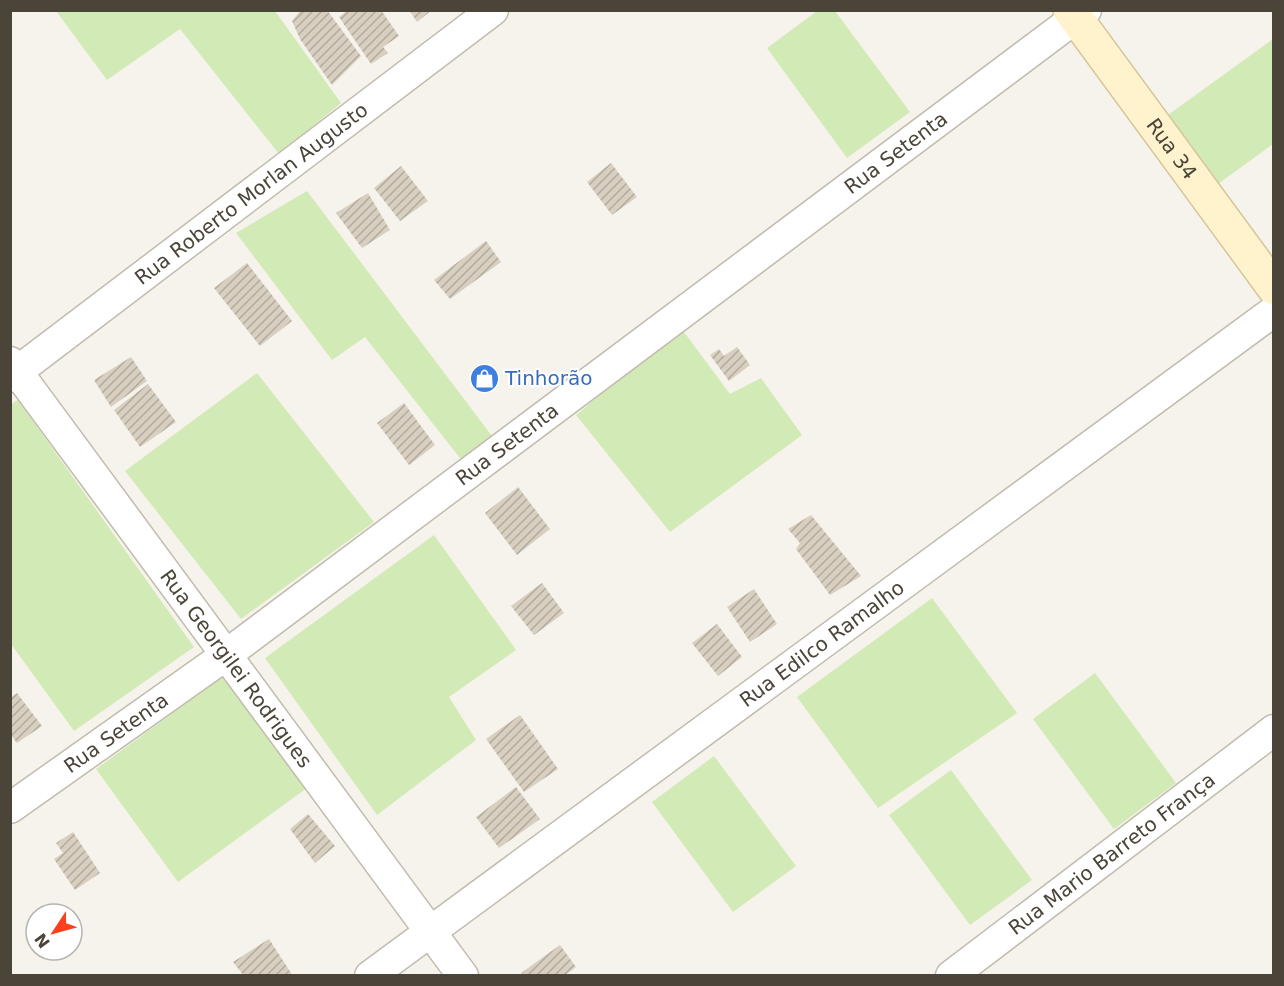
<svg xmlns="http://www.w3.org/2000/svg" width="1284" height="986" font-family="'DejaVu Sans',sans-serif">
	<defs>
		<pattern id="building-hatch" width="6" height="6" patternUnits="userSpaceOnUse" patternTransform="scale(1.5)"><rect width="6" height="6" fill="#d8cfc1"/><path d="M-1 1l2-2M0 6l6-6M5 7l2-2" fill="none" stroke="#b1aa9e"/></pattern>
	</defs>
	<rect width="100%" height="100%" fill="#f6f3ec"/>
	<path fill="#d2eab5" d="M56,11H275L341,103L279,154L180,29L107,80Z
		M817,11H835L910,112L847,158L767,48Z
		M1273,39V144L1218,184L1168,115Z
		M307,191L495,440L463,462L365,337L332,360L236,233Z
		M681,328L730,394L761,378L802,435L670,532L576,415Z
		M257,373L374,522L241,619L125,471Z
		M18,400L194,647L74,731L11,644L10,405Z
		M434,535L516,650L449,697L476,740L377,815L265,658Z
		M932,598L1017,713L878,808L797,697Z
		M229,672L311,785L178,882L96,769Z
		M1095,673L1176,783L1114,829L1033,719Z
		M714,756L796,866L733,912L652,802Z
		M951,770L1032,880L970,925L889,815Z"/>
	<path fill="url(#building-hatch)" d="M301,10H327L361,56L332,85L300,39L292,21Z
		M348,10H381L399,36L383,47L388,53L371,64L339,17Z
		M409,10H432L417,22Z
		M611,163L637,197L612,215L587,182Z
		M401,166L428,201L400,221L374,188Z
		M368,193L390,230L362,248L336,213Z
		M486,241L501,262L450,299L434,280Z
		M247,263L292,321L260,346L214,288Z
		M737,347L750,365L729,381L710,355L719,349L724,356Z
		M131,357L147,381L111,407L94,380Z
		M148,384L176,422L140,447L114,410Z
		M404,403L435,445L409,465L377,423Z
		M518,487L550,529L517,555L485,513Z
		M811,515L861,576L830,595L796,549L800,543L788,529Z
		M542,583L564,613L534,635L511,606Z
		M754,589L777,624L750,642L727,607Z
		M717,624L742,657L718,676L692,643Z
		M17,693L42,726L17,743L10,734V698Z
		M520,715L558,769L524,792L486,739Z
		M516,787L540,819L499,848L476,817Z
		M308,814L335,846L315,863L290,829Z
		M73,832L100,873L75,890L54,859L63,853L56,843Z
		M269,939L293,976H244L233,962Z
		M560,945L576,967L564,976H523L521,973Z"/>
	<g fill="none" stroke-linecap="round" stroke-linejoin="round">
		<defs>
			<g id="street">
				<path id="s1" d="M10,362L463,976"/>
				<path id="s2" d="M10,377L493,10"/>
				<path id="s3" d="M10,808L226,655L1086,10"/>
				<path id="s4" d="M370,976L1274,311"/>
				<path id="s5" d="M951,976L1274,730"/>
			</g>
			<g id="secondary">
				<path id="s6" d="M1070,10L1274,288"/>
			</g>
		</defs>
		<use href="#street" stroke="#c2bbae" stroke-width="33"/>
		<use href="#secondary" stroke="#d6c79b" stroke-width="36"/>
		<use href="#street" stroke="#fff" stroke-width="30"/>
		<use href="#secondary" stroke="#fff3cd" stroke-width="33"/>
	</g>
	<defs>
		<symbol id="shop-disc" viewBox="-11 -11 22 22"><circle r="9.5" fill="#3f7fe0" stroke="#fff"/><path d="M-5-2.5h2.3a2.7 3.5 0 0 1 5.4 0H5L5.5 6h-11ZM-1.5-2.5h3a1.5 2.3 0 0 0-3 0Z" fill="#fff"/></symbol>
	</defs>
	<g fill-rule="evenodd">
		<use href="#shop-disc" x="468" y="362" width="33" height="33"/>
	</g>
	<g text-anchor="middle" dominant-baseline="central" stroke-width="4.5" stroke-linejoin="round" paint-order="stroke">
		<g font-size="20" fill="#4b4439" stroke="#fff">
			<text stroke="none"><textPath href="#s6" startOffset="172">Rua 34</textPath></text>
			<text stroke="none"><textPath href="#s3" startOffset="1102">Rua Setenta</textPath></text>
			<text stroke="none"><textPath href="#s2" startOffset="303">Rua Roberto Morlan Augusto</textPath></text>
			<text stroke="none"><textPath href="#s3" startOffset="616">Rua Setenta</textPath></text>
			<text stroke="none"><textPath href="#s4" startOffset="561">Rua Edilco Ramalho</textPath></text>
			<text stroke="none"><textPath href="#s1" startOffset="381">Rua Georgilei Rodrigues</textPath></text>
			<text stroke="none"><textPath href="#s3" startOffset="130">Rua Setenta</textPath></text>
			<text stroke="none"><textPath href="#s5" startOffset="202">Rua Mario Barreto França</textPath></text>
		</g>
		<g font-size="20" fill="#366cbe" stroke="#fff" text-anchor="start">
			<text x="505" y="378">Tinhorão</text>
		</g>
	</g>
	<rect width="1284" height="986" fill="none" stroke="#4b4439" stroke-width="24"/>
	<g transform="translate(54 932) rotate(234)"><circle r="28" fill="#ffffff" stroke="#b7b4b0" stroke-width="1.5"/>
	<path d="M0-4.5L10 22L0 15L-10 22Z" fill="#fc3f1d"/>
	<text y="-9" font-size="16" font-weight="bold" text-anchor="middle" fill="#4b4439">N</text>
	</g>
</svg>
